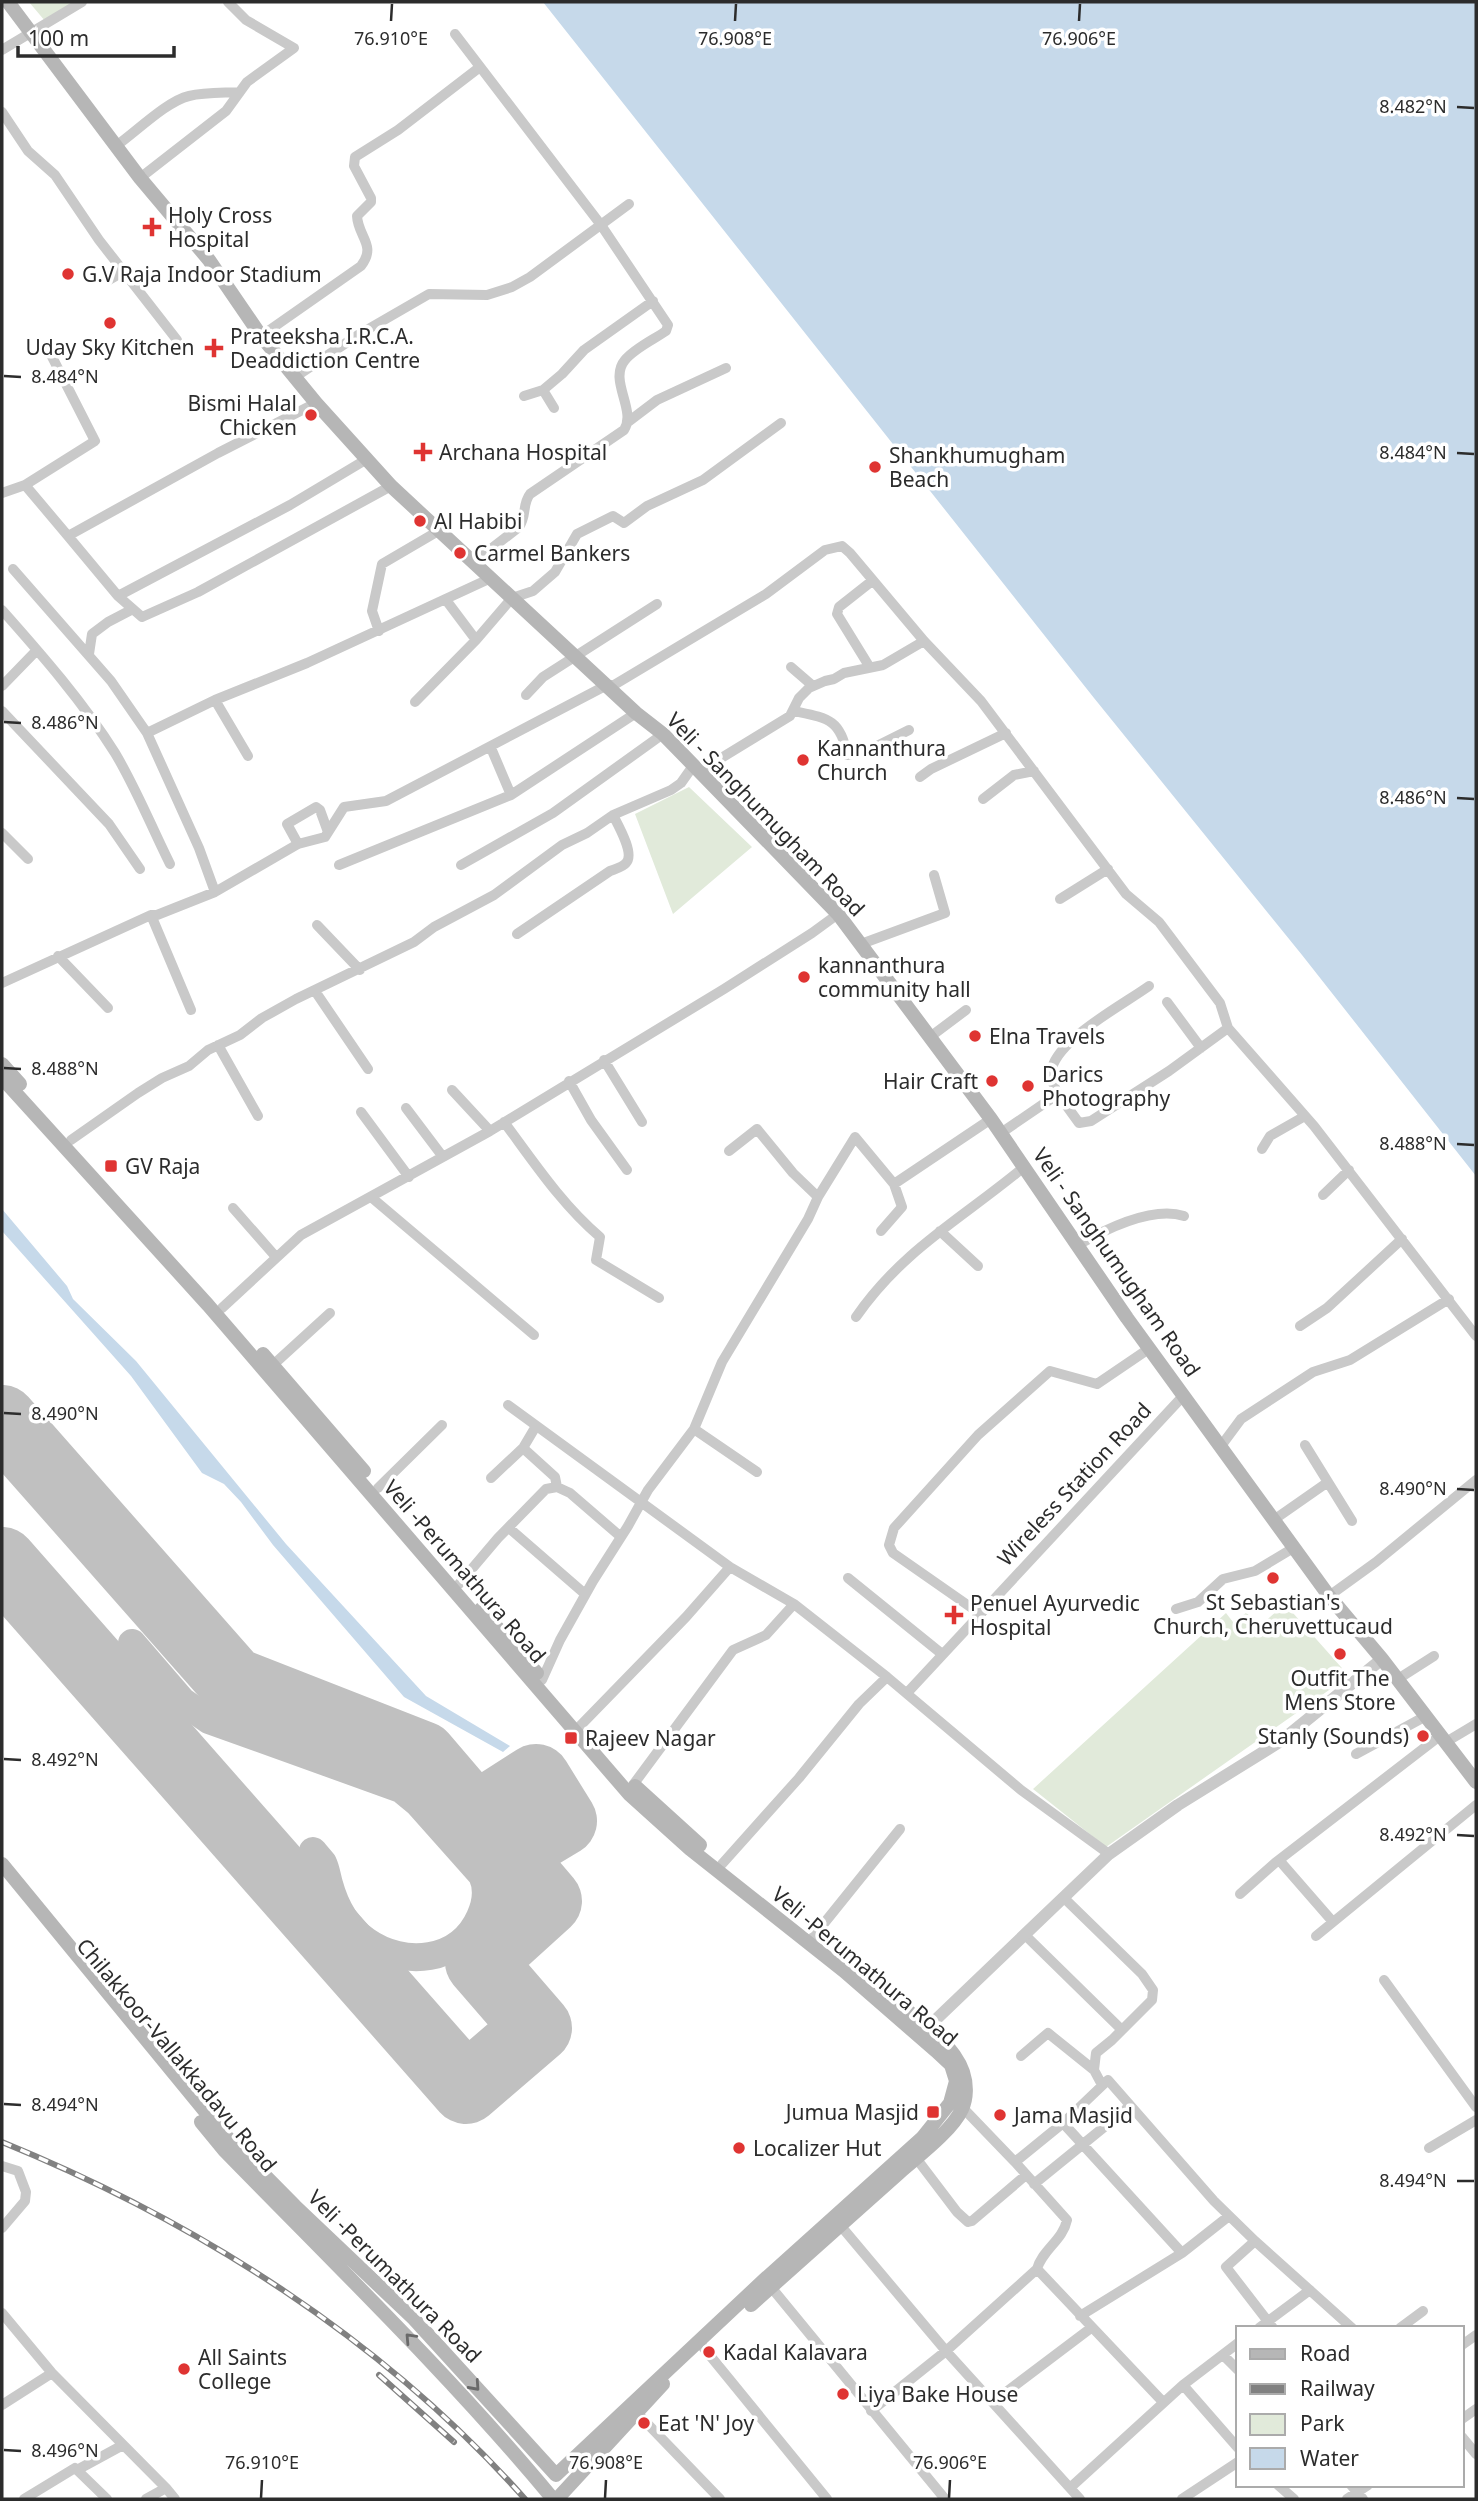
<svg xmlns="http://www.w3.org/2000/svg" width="1478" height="2501" font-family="'Noto Sans',sans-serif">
	<rect width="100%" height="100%" fill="#fff"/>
	<path fill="#e1eada" d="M29,2H74L45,21Z
		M689,787L752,847L673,914L635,814Z
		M1285,1604L1349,1676L1106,1847L1033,1789L1226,1613L1233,1622L1246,1613L1262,1624Z"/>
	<path fill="#c6d9ea" d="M543,2H1476V1176L1302,955L1094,698Z
		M2,1209L67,1286L73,1299L136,1361L286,1544L426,1696L510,1746L503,1752L404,1697L273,1545L241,1502L224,1484L202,1473L131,1376L2,1231Z"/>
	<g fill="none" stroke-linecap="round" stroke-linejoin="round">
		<path stroke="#c0c0c0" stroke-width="28" d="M132,1643L182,1701L209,1720L401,1789L418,1803L482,1875C488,1888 486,1904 480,1917C460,1962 404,1968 366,1941C347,1928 335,1906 329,1884C327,1877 326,1869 323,1863C320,1859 316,1855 313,1851"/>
		<path stroke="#c0c0c0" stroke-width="70" d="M2,1420L233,1682L422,1756L475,1818L536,1779L562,1821L507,1854L547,1901L480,1962L537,2028L466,2089L2,1562"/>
		<path stroke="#c9c9c9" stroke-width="10" d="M455,34L601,225L668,325L666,331C653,340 635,348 625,360C608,380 637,410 624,430L530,494C522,504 527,516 519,527L474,562
			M2,50L82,2
			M2,112L28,151L55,175L99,240L177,340
			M116,146C136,132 167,101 189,96C205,92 224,93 240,92
			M140,178L226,111L247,82L294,48L246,20L228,2
			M109,280L123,272
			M261,336L361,266C377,245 358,237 357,216L371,202V198L354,166L355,157L398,130L480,67
			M295,377L358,335L429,294L487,295L512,287L530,277L629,204
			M543,390L554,408
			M524,396L543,390L562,374L584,350L653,301
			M628,422L657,400L726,368
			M25,485L95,441L46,345
			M2,493L25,485L68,536L218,453L316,403
			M68,536L118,596L142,617L198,592L391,486
			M118,596L290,505L367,459
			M446,600L476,640
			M2,610C42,655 83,702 115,753C136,788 152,828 170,864
			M379,631L372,611L382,564L440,530
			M89,654L92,634L108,622L131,610
			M869,666L837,614L839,607L872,581
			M791,667L813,686
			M2,686L37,650
			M526,695L543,677L657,604
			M215,700L248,756
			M415,702L476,640L512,598L533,591L555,572L577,534L613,516L624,523L647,506L703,480L781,423
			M2,711L109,824L140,869
			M794,711C827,718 841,719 847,755L867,751L909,730
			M147,733L215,700L307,663L491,578
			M491,748L511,795
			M700,771L790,716L799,698L809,688L825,681L834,679L844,673L883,665L924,641
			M920,777L931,769L1006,733
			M983,799L1014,775L1034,771
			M2,833L28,859
			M298,844L287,824L316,807L320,810L328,832
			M339,865L511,795L636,713
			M461,865L553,813L663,734
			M215,892L298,844L325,837L344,807L386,801L607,685H614L766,594L825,550L842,546L850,553L924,641L981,701L1126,894L1159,922L1220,1003L1228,1028L1169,1071L1091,1121L1079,1123L1058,1094L1001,1133
			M1060,899L1108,869
			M151,915L191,1010
			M317,925L360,970
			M517,934L610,871C615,869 623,867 626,863C635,854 618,825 613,815
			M861,944L945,913L934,875
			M58,956L108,1008
			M2,983L151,915H157L215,892L199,848L147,733L111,681L13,569
			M315,991L368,1069
			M1167,1002L1201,1048
			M1228,1028L1314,1126L1476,1336
			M930,1037L966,1010
			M218,1045L258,1116
			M604,1060L642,1122
			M569,1081L591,1120L627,1170
			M452,1090L490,1131
			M1058,1094C1054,1086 1049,1077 1052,1068C1060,1038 1124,1004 1149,986
			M406,1108L443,1157
			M361,1112L409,1177
			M504,1122C533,1161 562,1205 600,1237L596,1260L659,1298
			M71,1140L138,1093L162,1078L189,1066L208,1050L240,1035L262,1018L296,999L414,942L434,927L494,895L562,845L587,833L613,815L671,790L681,783L693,766
			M1262,1149L1270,1136L1305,1116
			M1323,1195L1349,1170
			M371,1197L534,1335
			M818,1197L855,1137L894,1184L991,1119
			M233,1208L276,1257
			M881,1231L902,1207L894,1184
			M940,1231L978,1266
			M1078,1245C1106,1229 1152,1206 1184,1216
			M222,1308L301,1235L490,1131L724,989L812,933L838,914
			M856,1317C903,1249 963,1218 1024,1167
			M1300,1326L1327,1308L1402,1239
			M273,1365L330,1313
			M508,1405L730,1567L794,1604L887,1677
			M694,1429L757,1472
			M1305,1445L1352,1521
			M1221,1446L1241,1419L1313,1372L1350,1360L1449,1299
			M523,1448L555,1477L557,1487
			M491,1478L523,1448L536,1426
			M378,1488L442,1425
			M1275,1519L1328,1482
			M509,1528L585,1594
			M848,1578L942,1654
			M459,1584L498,1538L546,1489L557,1487L570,1493L621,1537
			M1329,1596L1376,1562L1476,1480
			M1176,1609L1198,1602L1223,1579L1255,1571L1295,1547
			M979,1613L893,1553L889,1545L894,1528L978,1435L1050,1371L1097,1384L1150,1348
			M1398,1679L1434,1656
			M542,1680L560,1640L593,1581L628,1526L648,1490L694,1429L722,1362L808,1219L818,1197L793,1173L757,1129L729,1151
			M907,1693L1184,1395
			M580,1726L686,1617L730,1567
			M1446,1742L1476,1724
			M1356,1754L1426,1716
			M633,1785L733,1650L766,1635L794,1604
			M1279,1860L1333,1922
			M722,1864L799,1778L859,1704L887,1677L1021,1790L1109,1854
			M1240,1894L1275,1863L1441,1735
			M1064,1898L1142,1974L1153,1990L1152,2000L1112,2040L1096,2053L1094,2070L1102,2085L1108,2080L1214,2201L1255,2241L1352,2328
			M1025,1935L1122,2030
			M1316,1936L1476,1805
			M813,1937L900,1829
			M1384,1980L1476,2107
			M1021,2056L1048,2033L1094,2070
			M963,2108L1015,2162L1067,2220C1063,2240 1042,2250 1037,2269L1163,2402
			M1063,2123L1182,2253
			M1429,2148L1476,2120
			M916,2158L957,2212L968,2222L972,2221L1026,2175
			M1015,2162L1063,2123L1107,2081
			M2,2166L18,2171L26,2192L25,2201L2,2228
			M1034,2184L1130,2106
			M840,2225L946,2351L1080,2499
			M1255,2241L1226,2267L1273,2328
			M771,2287L945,2499
			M2,2313L52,2373L166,2488
			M1080,2316L1182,2253L1229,2216
			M1259,2328L1310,2290
			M1400,2328L1423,2311
			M1462,2345L1476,2335
			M703,2347L827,2499
			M1223,2355L1238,2370
			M1183,2385L1238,2343
			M993,2402L1091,2328
			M2,2405L52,2373
			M871,2411L946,2351L1037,2269
			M637,2413L720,2499
			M1462,2419L1476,2409
			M1462,2437L1476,2454
			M77,2470L123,2445
			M1278,2485L1294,2499
			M1351,2485L1363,2499
			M1071,2487L1183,2385L1238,2448
			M24,2499L75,2468L107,2499
			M146,2499L166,2488L175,2499
			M1182,2499L1238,2462
			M1347,2499L1368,2485"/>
		<path stroke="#c9c9c9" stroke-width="12" d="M927,2028L1109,1854L1178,1805L1281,1741L1382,1659"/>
		<path stroke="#b6b6b6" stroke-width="14" d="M8,2L140,178L209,260L261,336L316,403L391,486L636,713L663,734L838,914L991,1119L1127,1318L1329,1596L1382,1659L1476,1782
			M2,1064L20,1084
			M2,1078L208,1305L629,1794L690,1849L844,1971L936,2051L951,2065L956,2081L950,2103L922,2138L764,2280L556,2475L414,2319L295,2206L222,2132L2,1864
			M263,1354L364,1471
			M481,1609L537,1673
			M635,1786L700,1845
			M201,2122L224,2150C336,2265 451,2376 553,2499
			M751,2305C800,2261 849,2217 899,2173C917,2157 952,2131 962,2109C967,2098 967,2084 963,2072C952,2039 904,2009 877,1988
			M557,2499L663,2384"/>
		<defs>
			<path id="rail" d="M2,2142C198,2222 384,2340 525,2499
				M379,2375L454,2442"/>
		</defs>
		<use href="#rail" stroke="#818181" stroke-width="6"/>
		<use href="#rail" stroke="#fff" stroke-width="3.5" stroke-dasharray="10" stroke-linecap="butt"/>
	</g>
	<defs><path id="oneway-chevron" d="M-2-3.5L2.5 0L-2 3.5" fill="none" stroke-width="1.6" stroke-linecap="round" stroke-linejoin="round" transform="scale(1.75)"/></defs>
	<g stroke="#6a6a6a">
		<use href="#oneway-chevron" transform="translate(410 2338) rotate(-133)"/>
		<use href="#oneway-chevron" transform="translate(475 2386) rotate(48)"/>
	</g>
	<path fill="none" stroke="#2c2c2c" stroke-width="2.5" d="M391,21L392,4M735,21L736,4M1079,21L1080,4M1457,107L1474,108M4,376L21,377M1457,453L1474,454M4,722L21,723M1457,798L1474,799M4,1068L21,1069M1457,1144L1474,1145M4,1413L21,1414M1457,1489L1474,1490M4,1759L21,1760M1457,1835L1474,1836M4,2104L21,2105M1457,2181H1474M4,2450L21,2451M261,2498L262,2480M605,2498L606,2480M949,2498L950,2480"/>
	<g fill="#df3432" stroke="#fff" stroke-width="2.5">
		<path d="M148.5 216.5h7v7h7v7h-7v7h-7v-7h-7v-7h7z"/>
		<circle cx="68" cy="274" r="7"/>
		<circle cx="110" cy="323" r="7"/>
		<path d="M210.5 337.5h7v7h7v7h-7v7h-7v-7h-7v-7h7z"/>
		<circle cx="311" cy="415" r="7"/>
		<path d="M419.5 441.5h7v7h7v7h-7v7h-7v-7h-7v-7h7z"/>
		<circle cx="875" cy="467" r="7"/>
		<circle cx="420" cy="521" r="7"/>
		<circle cx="460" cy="553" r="7"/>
		<circle cx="803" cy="760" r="7"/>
		<circle cx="804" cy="977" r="7"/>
		<circle cx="975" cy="1036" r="7"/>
		<circle cx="992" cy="1081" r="7"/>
		<circle cx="1028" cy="1086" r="7"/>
		<rect x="104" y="1159" width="14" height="14" rx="3.5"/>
		<circle cx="1273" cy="1578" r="7"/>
		<path d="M950.5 1604.5h7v7h7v7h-7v7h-7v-7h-7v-7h7z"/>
		<circle cx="1340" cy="1654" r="7"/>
		<circle cx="1423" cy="1736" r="7"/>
		<rect x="564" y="1731" width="14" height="14" rx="3.5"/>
		<rect x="926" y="2105" width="14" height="14" rx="3.5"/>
		<circle cx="1000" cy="2115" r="7"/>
		<circle cx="739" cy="2148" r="7"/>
		<circle cx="709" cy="2352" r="7"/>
		<circle cx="184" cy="2369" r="7"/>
		<circle cx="843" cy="2394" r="7"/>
		<circle cx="644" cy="2423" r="7"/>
	</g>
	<g text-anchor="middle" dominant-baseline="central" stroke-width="7" stroke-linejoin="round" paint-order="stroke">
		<g font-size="21" fill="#2c2c2c" stroke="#fff" text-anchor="start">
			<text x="168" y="215">Holy Cross<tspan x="168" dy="24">Hospital</tspan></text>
			<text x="82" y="274">G.V Raja Indoor Stadium</text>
			<text x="230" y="336">Prateeksha I.R.C.A.<tspan x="230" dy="24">Deaddiction Centre</tspan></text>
			<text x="110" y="347" text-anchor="middle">Uday Sky Kitchen</text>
			<text x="297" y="403" text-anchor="end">Bismi Halal<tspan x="297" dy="24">Chicken</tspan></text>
			<text x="439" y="452">Archana Hospital</text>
			<text x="889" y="455">Shankhumugham<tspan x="889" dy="24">Beach</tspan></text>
			<text x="434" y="521">Al Habibi</text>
			<text x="474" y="553">Carmel Bankers</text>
			<text x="817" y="748">Kannanthura<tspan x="817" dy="24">Church</tspan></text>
			<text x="818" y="965">kannanthura<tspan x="818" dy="24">community hall</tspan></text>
			<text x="989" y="1036">Elna Travels</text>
			<text x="1042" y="1074">Darics<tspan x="1042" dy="24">Photography</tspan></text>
			<text x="978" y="1081" text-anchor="end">Hair Craft</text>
			<text x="125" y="1166">GV Raja</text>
			<text x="1273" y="1602" text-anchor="middle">St Sebastian's<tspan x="1273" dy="24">Church, Cheruvettucaud</tspan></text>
			<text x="970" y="1603">Penuel Ayurvedic<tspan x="970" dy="24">Hospital</tspan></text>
			<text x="1340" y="1678" text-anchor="middle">Outfit The<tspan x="1340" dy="24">Mens Store</tspan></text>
			<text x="1409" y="1736" text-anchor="end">Stanly (Sounds)</text>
			<text x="585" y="1738">Rajeev Nagar</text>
			<text x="919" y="2112" text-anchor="end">Jumua Masjid</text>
			<text x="1014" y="2115">Jama Masjid</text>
			<text x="753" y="2148">Localizer Hut</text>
			<text x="723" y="2352">Kadal Kalavara</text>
			<text x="198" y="2357">All Saints<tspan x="198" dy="24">College</tspan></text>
			<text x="857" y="2394">Liya Bake House</text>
			<text x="658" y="2423">Eat 'N' Joy</text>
		</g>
		<g font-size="21" fill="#2c2c2c" stroke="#fff">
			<text transform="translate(766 814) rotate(46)">Veli - Sanghumugham Road</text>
			<text transform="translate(1117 1262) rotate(55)">Veli - Sanghumugham Road</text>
			<text transform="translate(1074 1484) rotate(-47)">Wireless Station Road</text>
			<text transform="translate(465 1571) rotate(49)">Veli -Perumathura Road</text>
			<text transform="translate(865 1966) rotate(40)">Veli -Perumathura Road</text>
			<text transform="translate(177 2055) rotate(50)">Chilakkoor-Vallakkadavu Road</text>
			<text transform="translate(395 2276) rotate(45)">Veli -Perumathura Road</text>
		</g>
	</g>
	<g font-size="18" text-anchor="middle" fill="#2c2c2c" stroke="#fff" stroke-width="7" stroke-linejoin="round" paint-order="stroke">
		<text x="391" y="45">76.910°E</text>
		<text x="735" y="45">76.908°E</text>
		<text x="1079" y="45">76.906°E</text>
		<text x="1413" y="113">8.482°N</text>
		<text x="65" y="383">8.484°N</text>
		<text x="1413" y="459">8.484°N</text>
		<text x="65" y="729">8.486°N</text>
		<text x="1413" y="804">8.486°N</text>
		<text x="65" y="1075">8.488°N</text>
		<text x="1413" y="1150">8.488°N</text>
		<text x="65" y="1420">8.490°N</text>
		<text x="1413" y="1495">8.490°N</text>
		<text x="65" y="1766">8.492°N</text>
		<text x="1413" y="1841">8.492°N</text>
		<text x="65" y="2111">8.494°N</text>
		<text x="1413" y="2187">8.494°N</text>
		<text x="65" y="2457">8.496°N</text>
		<text x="262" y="2469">76.910°E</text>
		<text x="606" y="2469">76.908°E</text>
		<text x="950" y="2469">76.906°E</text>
	</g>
	<rect width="1478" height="2501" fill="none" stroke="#2c2c2c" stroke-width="7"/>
	<rect x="1236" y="2326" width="228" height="161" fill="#ffffff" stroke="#ababab" stroke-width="2"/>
	<rect x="1250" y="2349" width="35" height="10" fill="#b6b6b6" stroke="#ababab" stroke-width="2"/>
	<text x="1300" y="2361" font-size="21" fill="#2c2c2c">Road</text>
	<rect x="1250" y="2384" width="35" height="10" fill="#818181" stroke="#ababab" stroke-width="2"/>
	<text x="1300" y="2396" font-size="21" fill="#2c2c2c">Railway</text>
	<rect x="1250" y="2414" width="35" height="21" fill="#e1eada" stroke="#ababab" stroke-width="2"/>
	<text x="1300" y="2431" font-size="21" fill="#2c2c2c">Park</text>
	<rect x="1250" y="2448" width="35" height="21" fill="#c6d9ea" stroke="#ababab" stroke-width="2"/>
	<text x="1300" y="2466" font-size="21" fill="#2c2c2c">Water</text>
	<path d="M18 46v10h156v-10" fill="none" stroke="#2c2c2c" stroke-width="3.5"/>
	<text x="28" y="46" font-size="21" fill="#2c2c2c" stroke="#ffffff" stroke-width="5" paint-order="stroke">100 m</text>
</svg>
